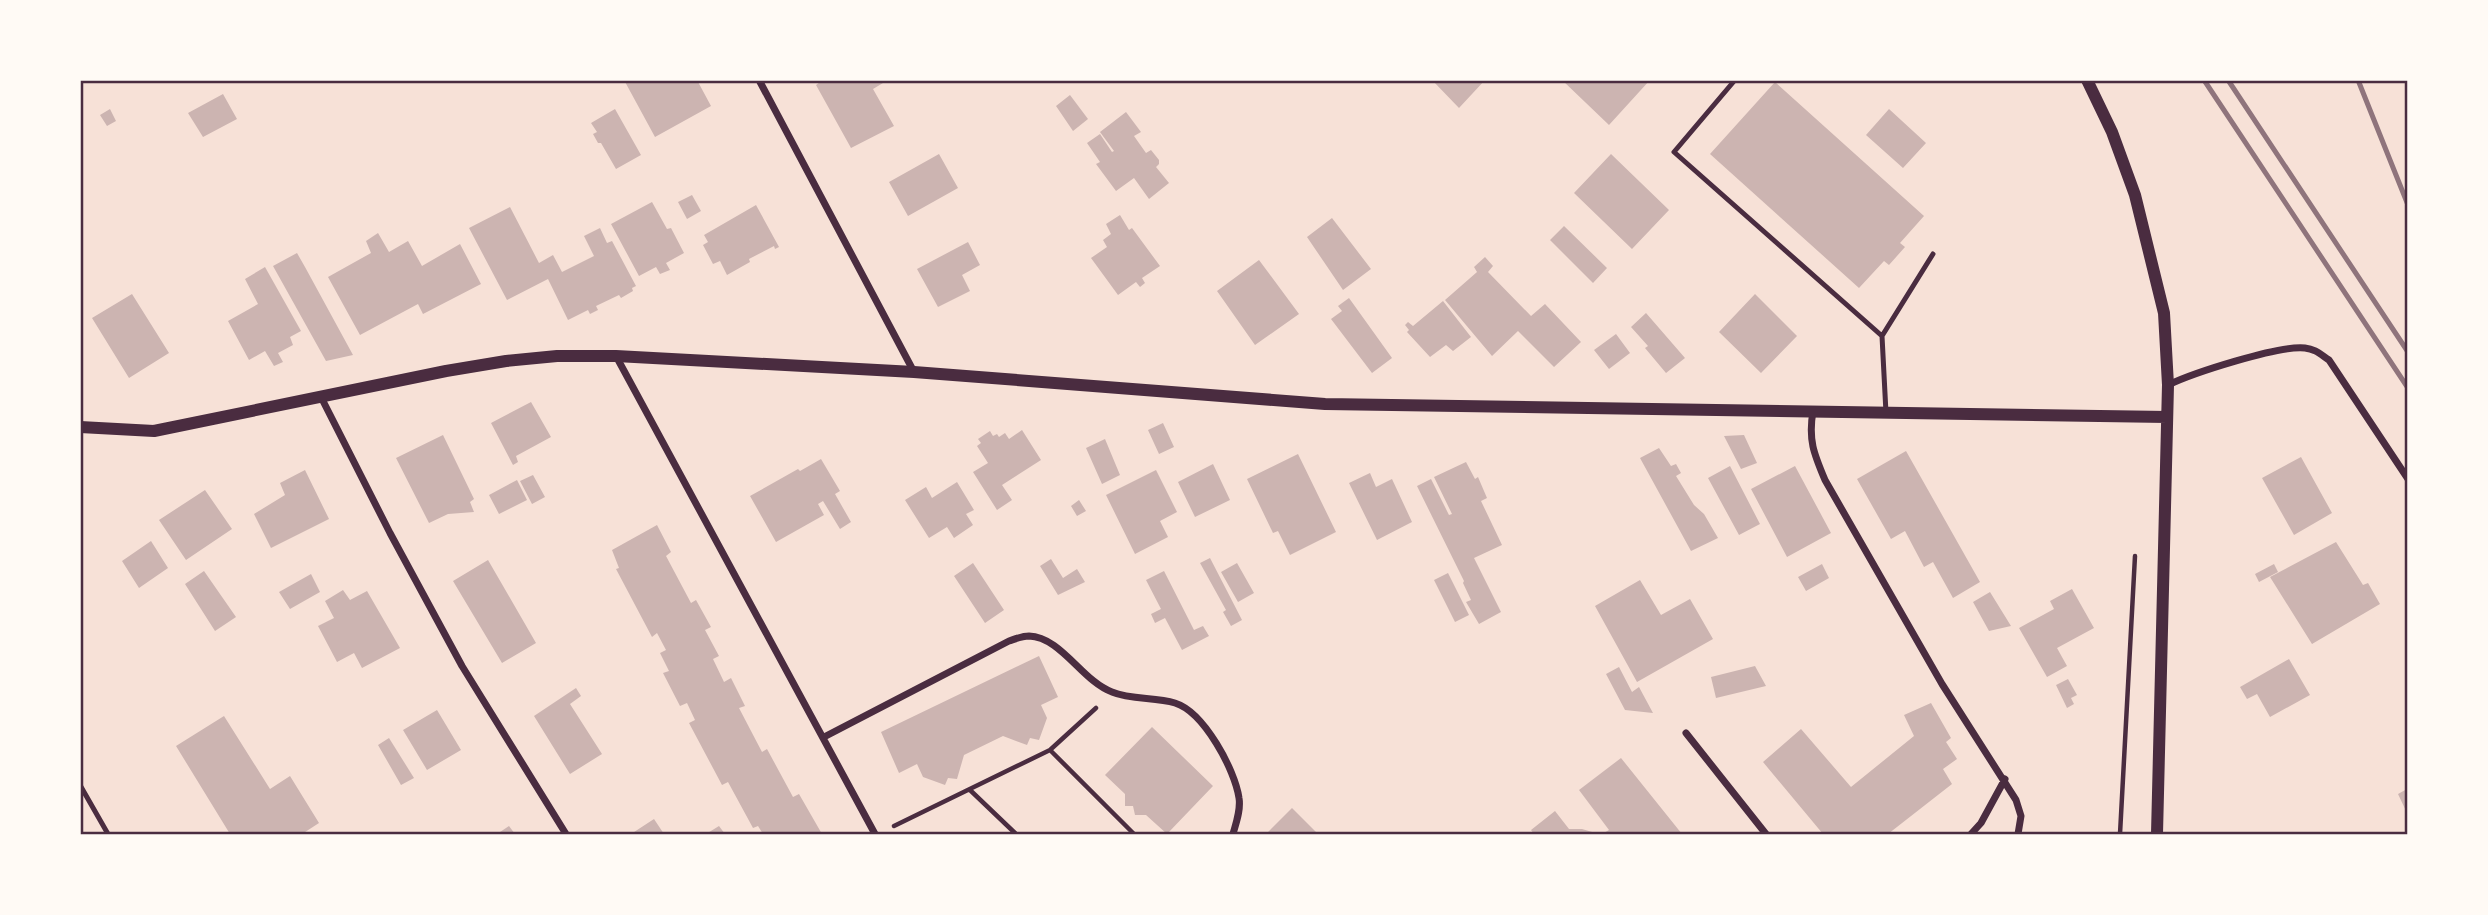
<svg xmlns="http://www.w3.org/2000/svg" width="2488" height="915" font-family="'Archivo Narrow',sans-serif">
	<rect width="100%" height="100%" fill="#f7e1d7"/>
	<path fill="#ccb4b1" d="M624,80H697L711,106L655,137Z
		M823,80H888L873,89L894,126L851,148L816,85Z
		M1432,80H1485L1459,108Z
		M1562,80H1650L1609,125Z
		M1775,82L1924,216L1900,243L1905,247L1889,265L1884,261L1859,288L1710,154Z
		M223,94L237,119L203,137L188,113Z
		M1070,95L1088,119L1073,131L1056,106Z
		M110,109L116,121L107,126L100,115Z
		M615,109L641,155L616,169L601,143H598L593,134L597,132L591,123Z
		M1889,109L1926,143L1903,168L1866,135Z
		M1126,112L1141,132L1134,136L1146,153L1151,150L1159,160V164L1156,167L1169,183L1149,199L1134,178L1116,191L1096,164L1100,162L1087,143L1100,134L1112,152L1114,151L1100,132Z
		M939,154L958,188L908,216L889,182Z
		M1611,154L1669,210L1632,249L1574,193Z
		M692,195L701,211L687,219L678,202Z
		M652,202L667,229L671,228L684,253L666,263L670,270L660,274L656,267L639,276L611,224Z
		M756,205L779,247L775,249L774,246L749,259L750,262L727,275L720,261L713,264L703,245L708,242L704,235Z
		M510,207L539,263L553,255L562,272L594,256L584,236L600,228L607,243L612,241L636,286L632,288L633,291L621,298L619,295L596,306L598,310L590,314L588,310L568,320L548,279L507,300L469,228Z
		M1120,215L1129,230L1132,228L1160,266L1142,278L1145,283L1140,287L1136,282L1118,295L1091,258L1107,247L1103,240L1111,234L1106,224Z
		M1332,218L1371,269L1343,290L1307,237Z
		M1564,226L1607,268L1593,283L1550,240Z
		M378,233L389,252L408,241L422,266L460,244L481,284L423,314L418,304L360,335L328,277L371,253L366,241Z
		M968,242L980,265L962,275L970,291L938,307L917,269Z
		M297,253L305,267L353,355L326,361L273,266Z
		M1485,257L1493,266L1488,272L1531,316L1545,304L1581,342L1554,367L1518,331L1492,356L1445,300L1477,272L1474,267Z
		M1259,260L1299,314L1255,345L1217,291Z
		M265,267L301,331L290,337L293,345L278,353L283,362L274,366L265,351L249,360L228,321L258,304L245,279Z
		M132,294L169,353L129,378L92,318Z
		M1755,294L1797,336L1761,373L1719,332Z
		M1349,298L1392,358L1372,373L1331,319L1342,311L1338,306Z
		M1443,301L1471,337L1453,351L1446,345L1430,357L1407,332L1409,330L1405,325L1408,322L1413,326Z
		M1646,313L1685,358L1666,373L1645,348L1648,346L1631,327Z
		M1616,334L1630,353L1609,369L1594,350Z
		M531,402L551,437L516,456L518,462L513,465L491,423Z
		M1163,423L1174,447L1159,454L1148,430Z
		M1022,430L1041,460L1002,485L1012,500L997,510L973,472L988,463L977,446L981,443L978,439L990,431L993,436L997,434L999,437L1005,433L1009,439Z
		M443,435L474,499L470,502L474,512L448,514L429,523L396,458Z
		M1744,435L1757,463L1741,469L1724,436Z
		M1105,439L1120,475L1102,484L1086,448Z
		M1659,448L1671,466L1676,464L1681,473L1676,476L1694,505L1704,514L1718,538L1691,551L1640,458Z
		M1906,451L1980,582L1953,598L1933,562L1924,567L1905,531L1891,539L1857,479Z
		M1298,454L1336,532L1290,555L1278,531L1273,533L1247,479Z
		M2301,457L2332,513L2294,535L2262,478Z
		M821,459L840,491L835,494L851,522L840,529L823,501L818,504L824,515L776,542L750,496L798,469L800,471Z
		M1466,462L1475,479L1478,477L1487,498L1481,501L1502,545L1474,558L1501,612L1479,624L1466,602L1471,600L1463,583L1464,581L1417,486L1431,479L1449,515L1452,514L1434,477Z
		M1213,464L1230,500L1195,517L1178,482Z
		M1730,466L1760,524L1739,535L1708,478Z
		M1795,466L1831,533L1787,557L1751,489Z
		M305,470L329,519L271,548L254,514L285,495L280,483Z
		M1156,470L1177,512L1160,521L1168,537L1135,554L1106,495Z
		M1370,473L1376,487L1392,479L1412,522L1377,540L1349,483Z
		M533,475L545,497L532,504L520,481Z
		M517,480L527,500L499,514L489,495Z
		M957,482L974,510L966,514L973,525L954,538L947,527L929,538L905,500L926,487L932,498Z
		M205,490L232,529L186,560L159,520Z
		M1079,500L1086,511L1077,516L1071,506Z
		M657,525L671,552L666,556L691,603L696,600L711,627L705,630L719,656L713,659L724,682L731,678L745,706L739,708L762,752L767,749L793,797L799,794L822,834H763L758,826L753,828L728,782L722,785L689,723L695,720L687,703L680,706L663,673L669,671L660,653L666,650L657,633L652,637L616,569L619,568L612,550Z
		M151,541L168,568L139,588L122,561Z
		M2336,542L2363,585L2368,583L2380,604L2312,644L2270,577Z
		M1210,558L1242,620L1231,626L1223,612L1226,610L1200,563Z
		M1051,559L1063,578L1077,569L1085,582L1058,595L1040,566Z
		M488,560L536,643L502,663L453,581Z
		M973,563L1004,610L985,623L954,576Z
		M1237,563L1254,593L1238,602L1221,572Z
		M1822,564L1829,578L1806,591L1798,577Z
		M2274,564L2278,572L2259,582L2255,574Z
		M204,571L236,617L215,631L185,584Z
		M1164,571L1194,630L1203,626L1209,636L1182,650L1165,618L1155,623L1151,614L1161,609L1146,580Z
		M1448,573L1469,615L1455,622L1434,580Z
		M311,574L320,592L290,609L279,592Z
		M1640,580L1661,615L1690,599L1713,639L1637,682L1595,606Z
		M2072,589L2094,628L2057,648L2067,666L2047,677L2019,628L2054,609L2050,601Z
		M343,590L350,600L367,591L400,648L362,668L354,653L337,662L318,626L334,618L325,601Z
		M1990,592L2011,626L1989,631L1973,602Z
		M1039,656L1058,697L1041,705L1047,718L1039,740L1030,738L1027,745L1003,736L964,755L957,779L948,778L945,785L923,777L917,764L899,773L881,732Z
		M2289,659L2310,695L2270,717L2257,694L2247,699L2240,687Z
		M1755,666L1766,686L1716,698L1711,677Z
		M1619,667L1632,692L1639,687L1653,713L1625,710L1606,674Z
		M2068,679L2077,695L2071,698L2074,704L2067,708L2056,685Z
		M576,688L581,696L570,704L602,754L570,774L534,716Z
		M1931,703L1951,738L1946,742L1957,759L1943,769L1952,784L1888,834H1823L1763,762L1801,729L1851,787L1914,736L1904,715Z
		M437,710L461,750L427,770L403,730Z
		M224,716L270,789L290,776L319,823L302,834H230L176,746Z
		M1152,727L1213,786L1167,834L1146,815H1135L1133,806H1125V794L1105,775Z
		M389,738L414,778L401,785L378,745Z
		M1621,758L1682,834H1602L1609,830L1579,790Z
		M2407,789V813L2398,794Z
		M1292,808L1318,834H1266Z
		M1555,811L1569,829H1582L1599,834H1534L1531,830Z
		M654,819L664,834H631Z
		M509,826L515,834H497Z
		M719,826L725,834H706Z"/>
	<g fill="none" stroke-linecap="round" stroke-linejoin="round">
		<path stroke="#4a2c40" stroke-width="4.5" d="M1096,708L1050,750L1134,834
			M970,790L1016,834
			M894,826L1050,750
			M2120,834L2135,556"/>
		<path stroke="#4a2c40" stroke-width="5" d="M1735,80L1674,152L1882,336L1886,413
			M1882,336L1933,254
			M80,785L108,834"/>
		<path stroke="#4a2c40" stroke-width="7" d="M759,80L914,372
			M616,356L875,834
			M2168,385C2193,373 2279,345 2305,348C2315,349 2320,354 2329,360L2408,479
			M321,397L390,533L462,666L566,834
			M1813,411C1808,440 1814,454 1825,480L1942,684L2016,800L2021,816L2018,834
			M1686,733L1766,834
			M824,737L1009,641C1015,639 1022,636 1029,636C1061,637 1082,681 1112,692C1131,700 1155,697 1175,703C1204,712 1235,770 1239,798C1241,810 1236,823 1233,834
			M1971,834L1981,823L2005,779"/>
		<path stroke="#4a2c40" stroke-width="12" d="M2087,80L2112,132L2135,195L2164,313L2168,385L2157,834
			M80,427L154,431L446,371L506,361L557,356H616L914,372L1325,404L2167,417"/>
		<path stroke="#8f747c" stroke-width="5" d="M2204,80L2408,388
			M2228,80L2408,352
			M2358,80L2408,205"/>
	</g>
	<rect width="2488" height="915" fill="none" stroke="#fffaf5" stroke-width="164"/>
	<rect x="82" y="82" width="2324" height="751" fill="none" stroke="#4a2c40" stroke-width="2.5"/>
</svg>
